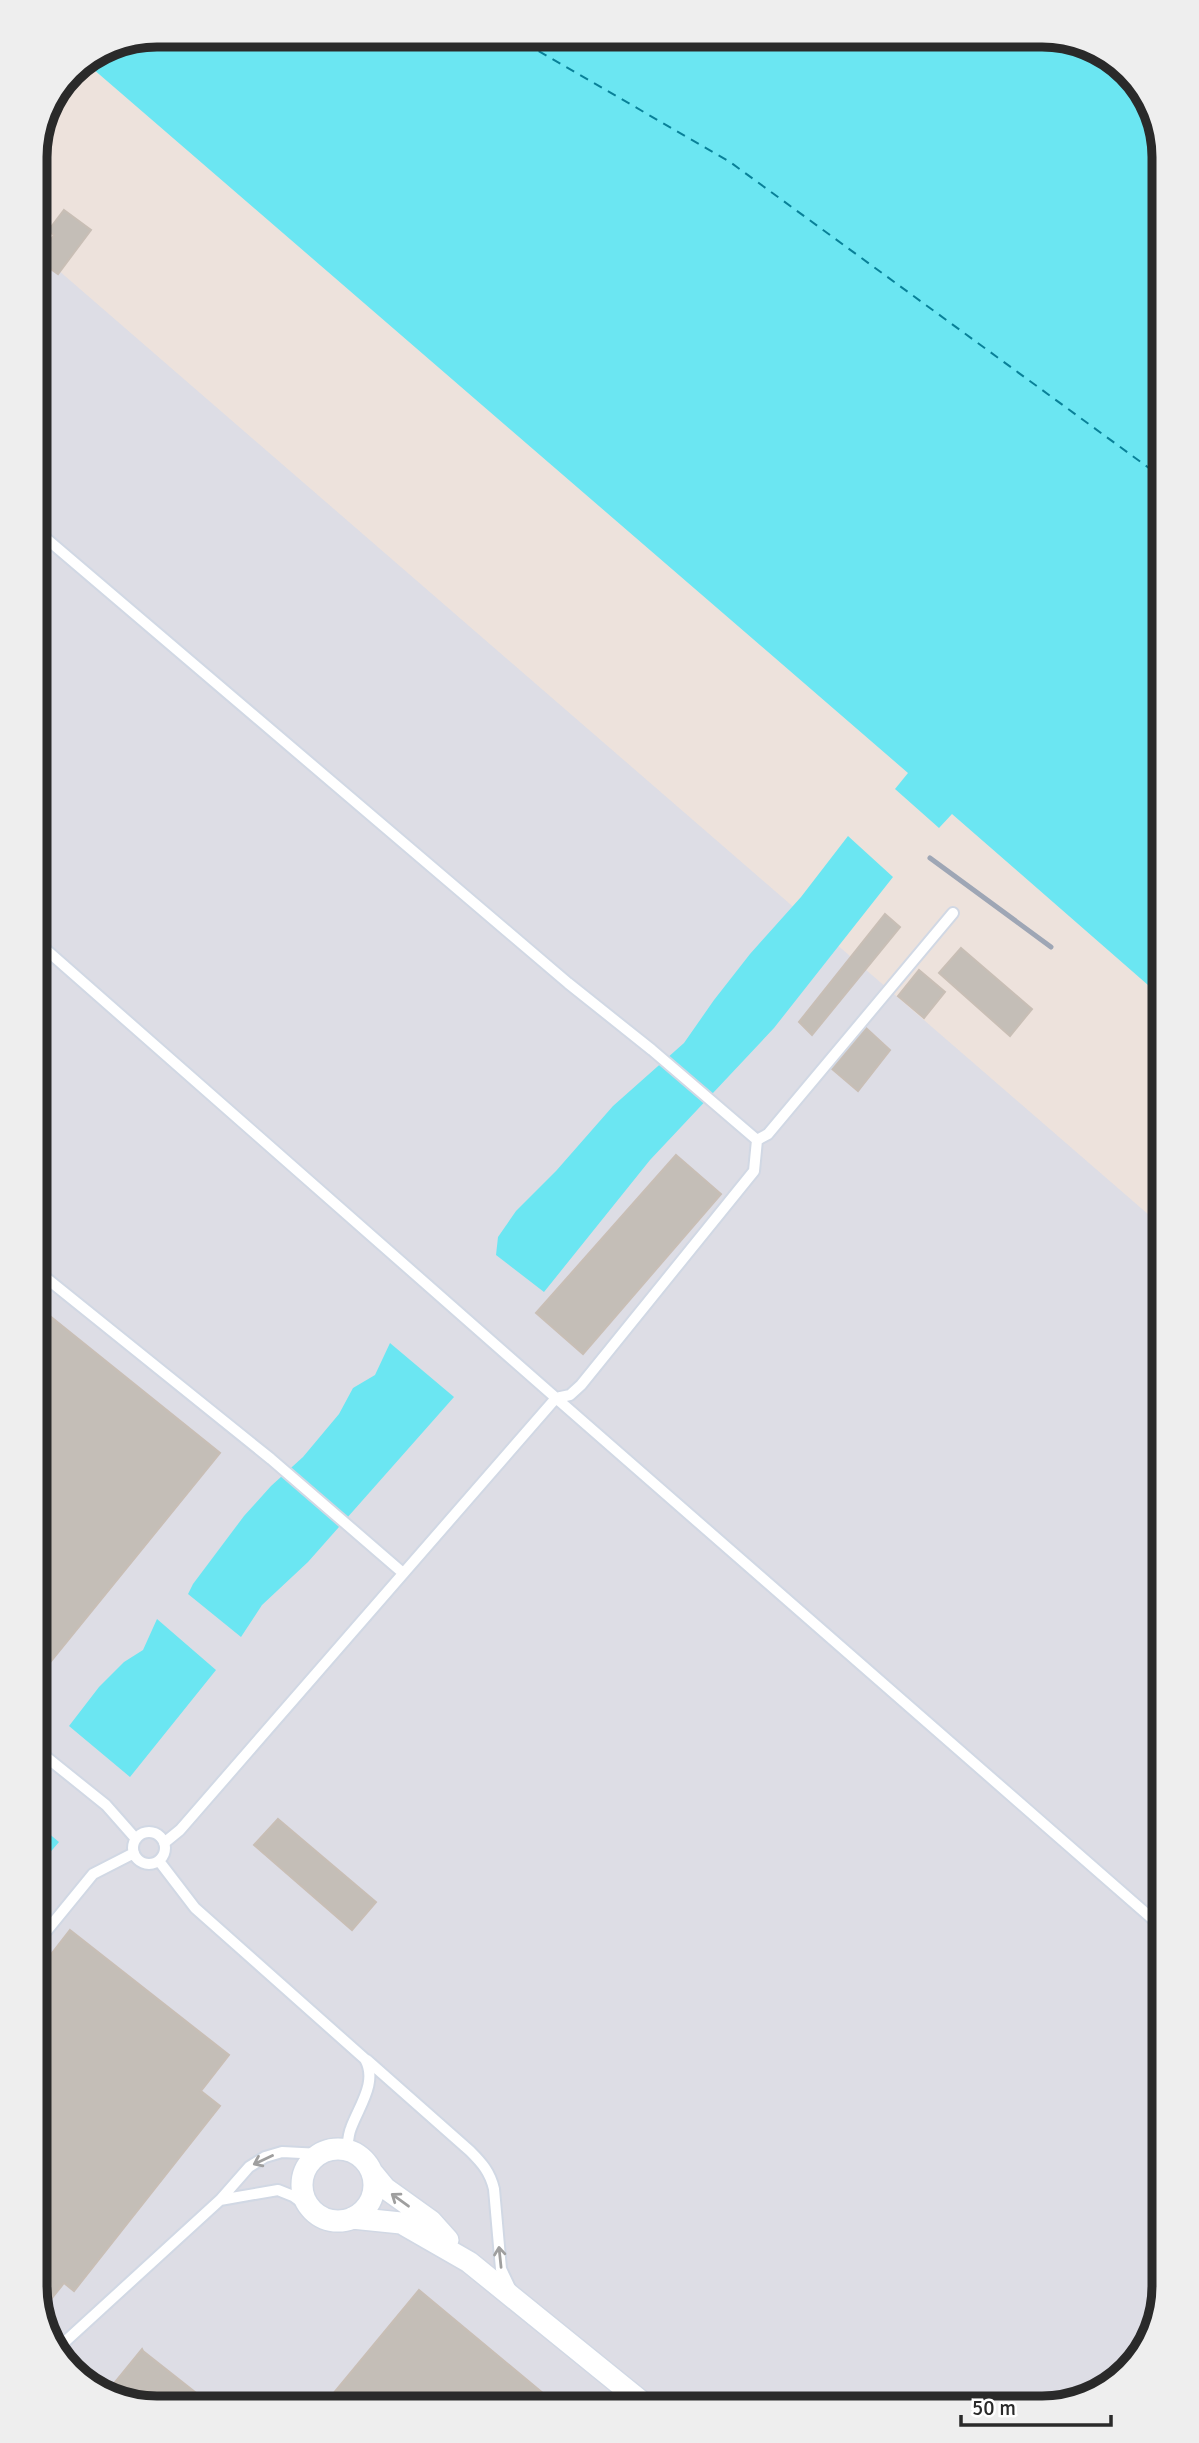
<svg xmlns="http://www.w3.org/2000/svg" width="1199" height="2443" font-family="Signika,sans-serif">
	<rect width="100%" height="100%" fill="#ede2dc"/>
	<path fill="#dddde5" d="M35,250L1164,1228V2286L1143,2354L1088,2399L150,2408L83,2383L44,2332L35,2285Z"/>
	<path fill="#6be6f2" d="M158,35H1050L1116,60L1155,111L1164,158V999L952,814L939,828L895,789L908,773L85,62L111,44Z
		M848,836L893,877L774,1028L650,1160L544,1292L496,1255L498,1237L516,1211L556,1171L613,1106L684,1043L714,1000L750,954L801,897Z
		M390,1343L454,1397L308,1562L262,1605L241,1637L188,1594L193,1584L244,1516L271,1486L303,1457L339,1414L353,1388L375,1375Z
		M157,1619L216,1670L130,1777L69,1726L99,1687L124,1662L143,1650Z
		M35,1822L59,1842L35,1870Z"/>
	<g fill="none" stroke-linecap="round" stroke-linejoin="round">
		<path stroke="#098098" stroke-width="2" stroke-dasharray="9 7" stroke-linecap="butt" d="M511,35L730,162L1164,479"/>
	</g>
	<path fill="#c4beb7" stroke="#c8beb5" stroke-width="2" d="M64,210L91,230L58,274L37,259L54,235L48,231Z
		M885,914L900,927L812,1035L799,1022Z
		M961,948L1032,1009L1010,1036L939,973Z
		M919,970L945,992L924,1018L898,996Z
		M866,1028L890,1050L858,1091L832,1069Z
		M676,1155L721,1194L583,1354L536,1313Z
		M35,1304L220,1453L35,1681Z
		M278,1819L376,1902L352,1930L254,1845Z
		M70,1930L229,2055L201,2091L220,2106L74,2291L64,2283L40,2313L35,2285V1975Z
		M419,2290L556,2404L323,2406Z
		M142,2349L143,2351L214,2407L150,2408L107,2392Z"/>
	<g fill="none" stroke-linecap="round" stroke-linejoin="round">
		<defs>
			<path id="service" d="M35,529L568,983L652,1050L757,1140
				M35,940L556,1398L1164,1929
				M35,1269L271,1459L403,1573
				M35,1748L106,1805L136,1839
				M133 1848a16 16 0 1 1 32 0a16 16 0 1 1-32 0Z
				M164,1843L180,1830L556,1398L570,1395L581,1385L754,1171L757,1140L768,1134L953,913
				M159,1861L195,1908L365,2059C378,2082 359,2106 351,2128C348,2135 348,2143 347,2151
				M35,1945L93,1874L134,1853
				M367,2060L470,2151C482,2163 490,2172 494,2189L501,2269L510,2288
				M220,2200L278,2190L293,2196L312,2210
				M57,2349L220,2200L249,2167L265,2157L282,2152L321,2154"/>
			<path id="minor" d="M302 2185a36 36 0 1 1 72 0a36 36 0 1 1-72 0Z
				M371,2171L385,2188L431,2221L448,2240
				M352,2218L401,2223L469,2262L643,2403"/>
		</defs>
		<use href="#service" stroke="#d1d8e4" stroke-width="14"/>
		<use href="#minor" stroke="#d1d8e4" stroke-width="24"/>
		<use href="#service" stroke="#fff" stroke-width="10"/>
		<use href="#minor" stroke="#fff" stroke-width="21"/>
		<path stroke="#9ea6b5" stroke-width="5" d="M930,858L1051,947"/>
	</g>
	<defs><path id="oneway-shaft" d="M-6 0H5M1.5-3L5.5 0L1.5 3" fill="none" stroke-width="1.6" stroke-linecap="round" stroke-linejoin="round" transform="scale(1.75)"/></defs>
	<g stroke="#9f9f9f">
		<use href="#oneway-shaft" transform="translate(263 2160) rotate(155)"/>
		<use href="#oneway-shaft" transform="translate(400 2200) rotate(-144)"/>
		<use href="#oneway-shaft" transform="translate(500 2257) rotate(-96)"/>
	</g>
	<path d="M0 0H1199V2443H0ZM157 47H1042A110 110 0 0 1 1152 157V2286A110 110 0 0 1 1042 2396H157A110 110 0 0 1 47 2286V157A110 110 0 0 1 157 47Z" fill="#eee" fill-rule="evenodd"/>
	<path fill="none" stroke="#2a2a2a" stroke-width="9" d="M157 47H1042A110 110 0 0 1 1152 157V2286A110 110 0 0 1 1042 2396H157A110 110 0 0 1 47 2286V157A110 110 0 0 1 157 47Z"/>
	<path d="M961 2415v10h150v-10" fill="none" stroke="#2a2a2a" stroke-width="3.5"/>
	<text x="972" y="2415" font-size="21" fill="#2a2a2a" stroke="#ffffff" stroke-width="5" paint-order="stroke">50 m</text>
</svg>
